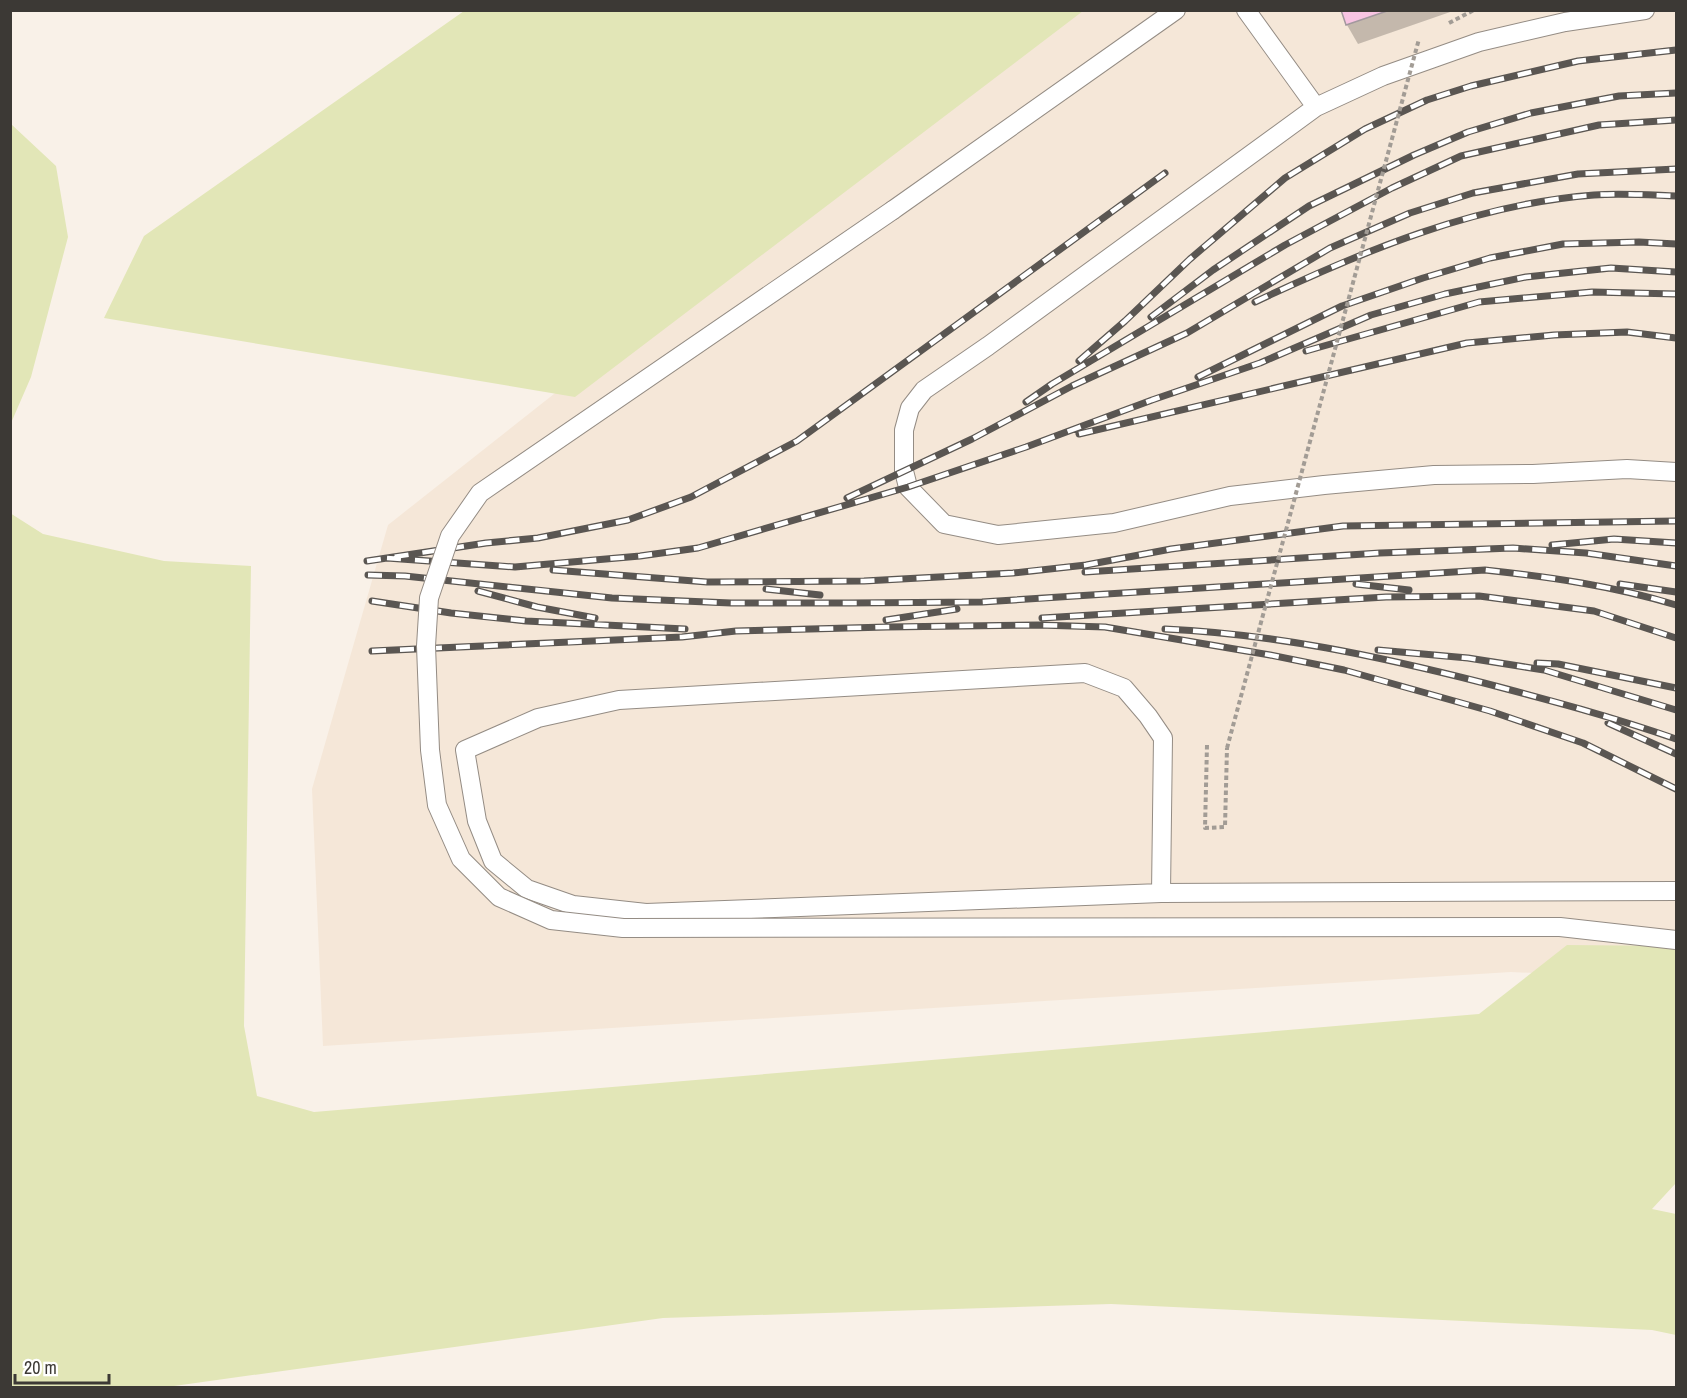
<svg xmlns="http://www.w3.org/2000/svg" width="1687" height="1398" font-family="'Archivo Narrow',sans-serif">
	<rect width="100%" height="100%" fill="#f9f1e8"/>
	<path fill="#f5e7d8" d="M1039,11H1676V979L1511,972L323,1046L312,789L388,525Z"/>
	<path fill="#e2e6b7" d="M464,11V10L1083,11L575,397L104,318L144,236Z
		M11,124L56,166L68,237L31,377L11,423Z
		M10,513L43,534L164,561L251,566L244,1026L257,1096L314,1112L1479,1014L1567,945L1676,946V1183L1652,1209L1676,1214V1335L1652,1330L1111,1304L663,1318L167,1387H11Z"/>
	<path fill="#0003" d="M1342,10H1456L1358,44L1347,25Z"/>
	<path fill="#f8c4e2" stroke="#a3989e" stroke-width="1.5" d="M1341,10H1390L1346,25Z"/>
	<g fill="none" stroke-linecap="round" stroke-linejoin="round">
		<defs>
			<path id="service" d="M1246,10L1316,107
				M1645,10L1565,22L1479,42L1383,76L1316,107L988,346L924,390L910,408L904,430V471L908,487L944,524L998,535L1114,523L1230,496L1324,485L1434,475L1533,474L1627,469L1676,472
				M893,210L1176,10
				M1161,893L1163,738L1148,716L1124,688L1085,673L619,700L538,718L465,750L477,821L493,861L527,889L573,905L646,913L1161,893L1676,891"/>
		</defs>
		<use href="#service" stroke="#948c84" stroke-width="20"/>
		<path stroke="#a29c95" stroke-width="4" stroke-dasharray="4.5 3" stroke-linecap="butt" d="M1449,23L1474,10
			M1207,745L1205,828L1225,827L1227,748"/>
		<use href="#service" stroke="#fff" stroke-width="18"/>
		<defs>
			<path id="rail" d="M1255,302C1361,252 1475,204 1594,195C1621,193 1649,195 1676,196
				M1151,317L1213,270L1309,206L1414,155L1468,132L1531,113L1619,96L1676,93
				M1306,351L1479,302L1592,292L1676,294
				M1079,361L1125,321L1190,259L1285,178L1365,129L1427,100L1471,86L1578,61L1676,50
				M1198,377L1342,306L1423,278L1490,258L1563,244L1639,242L1676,244
				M1026,402L1052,384L1285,245L1392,188L1461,156L1599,125L1676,120
				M1079,434L1467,343L1554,335L1627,332L1676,338
				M847,498L972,439L1072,386L1187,333L1330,248L1410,213L1473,193L1578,174L1676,169
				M1552,545L1614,539L1676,543
				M387,558L515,567L640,556L698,548L908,487L1026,447L1152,400L1260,363L1371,315L1445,294L1526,277L1611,268L1676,272
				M367,561L486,543L538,538L628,520L691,497L797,441L1165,173
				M553,570L707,582L864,581L1013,573L1086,565L1171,549L1343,526L1676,521
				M1085,572L1380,553L1513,548L1586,553L1676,566
				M368,575L405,576L612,598L731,603H849L982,602L1485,570C1550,577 1614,586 1676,605
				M1356,584L1409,590
				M1620,584L1676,592
				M766,589L820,595
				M478,591L537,607L595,618
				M372,601L451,613L526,621L685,629
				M1042,618L1386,597L1479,596L1594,611L1676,638
				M886,620L957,609
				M1165,629C1274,634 1378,656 1484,683C1549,700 1613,717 1676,739
				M1378,650L1468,658L1544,670L1676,710
				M372,651L682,637L736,631L887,627L1039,625L1105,627L1270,655L1344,670L1490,711L1583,743L1676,789
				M1537,663L1558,664L1676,688
				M1608,723L1676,754"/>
		</defs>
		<use href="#rail" stroke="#5a5652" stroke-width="7"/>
		<use href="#rail" stroke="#fff" stroke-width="4.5" stroke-dasharray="14" stroke-linecap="butt"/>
		<defs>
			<path id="service-bridge" d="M893,210L480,493L450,536L429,598L426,646L430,750L437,805L461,859L499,897L551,920L623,928L1560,927L1676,940"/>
		</defs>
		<use href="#service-bridge" stroke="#948c84" stroke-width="20" stroke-linecap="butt"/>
		<path stroke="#a29c95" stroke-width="4" stroke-dasharray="4.5 3" stroke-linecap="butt" d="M1227,748L1419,39"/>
		<use href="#service-bridge" stroke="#fff" stroke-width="18"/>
	</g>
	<rect width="1687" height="1398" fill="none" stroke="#3c3935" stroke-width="24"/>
	<path d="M15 1374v9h94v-9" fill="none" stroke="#3c3935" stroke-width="3"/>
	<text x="24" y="1374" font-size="18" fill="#3c3935" stroke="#ffffff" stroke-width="4.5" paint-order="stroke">20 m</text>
</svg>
